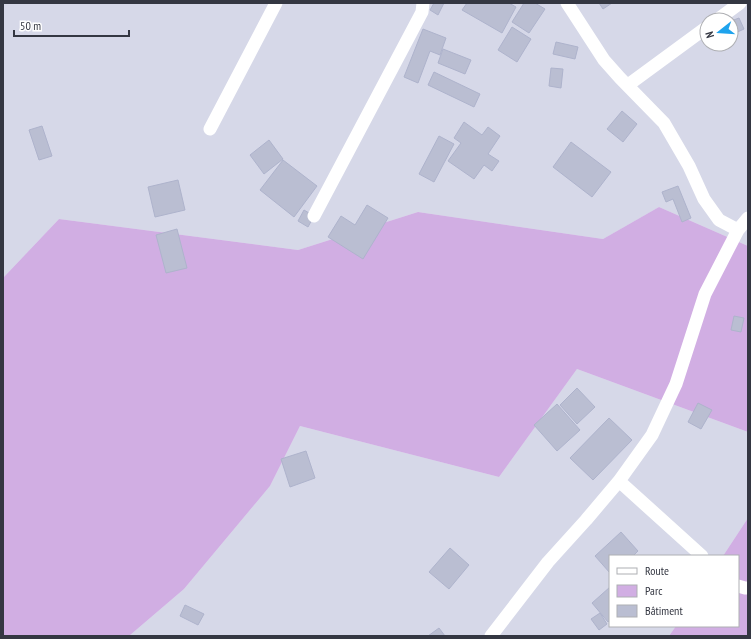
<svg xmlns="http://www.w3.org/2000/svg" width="751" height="639" font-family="'PT Sans Narrow',sans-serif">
	<rect width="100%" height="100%" fill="#e4e5f1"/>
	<path fill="#d6d8e8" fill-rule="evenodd" d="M3,3H748V246L659,207L603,239L418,212L298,250L59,219L3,278ZM707,20H731V44H707Z
		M577,369L748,432V518L723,556H610V626H676L669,636H129L184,589L270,486L300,426L499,477Z"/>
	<path fill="#d1aee3" d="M659,207L748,246V432L577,369L499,477L300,426L270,486L184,589L129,636H3V278L59,219L298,250L418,212L603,239Z
		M748,518V636H669L676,626H738V556H723Z"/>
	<path fill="#babed2" stroke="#aeb3cc" d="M434,3H444L438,15L430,10Z
		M467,3H509L516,7L502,33L462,10Z
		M524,3H535L545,9L529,33L512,22Z
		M599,3H612L603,9Z
		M739,18L744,29L731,35V21Z
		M512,27L531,39L517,62L498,50Z
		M423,29L446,38L440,55L430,51L418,83L404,77Z
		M556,42L578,47L575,59L553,54Z
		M443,49L471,60L465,74L438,63Z
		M551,68L563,69L561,88L549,86Z
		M434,72L480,94L474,107L428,85Z
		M622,111L637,124L623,142L607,129Z
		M464,122L482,135L488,127L500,136L488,154L499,161L492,171L484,165L474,179L448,161L461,143L454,138Z
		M42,126L52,156L39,160L29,130Z
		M439,136L454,144L434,182L419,174Z
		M269,140L283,159L264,174L250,155Z
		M571,142L611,172L592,197L553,167Z
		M283,160L317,186L294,217L260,190Z
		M178,180L185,210L155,217L148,187Z
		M678,186L691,218L682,222L673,199L666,202L662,192Z
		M367,205L388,218L363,259L328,237L341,216L355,225Z
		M304,210L314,216L308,227L298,221Z
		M177,229L187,268L166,273L156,235Z
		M734,316L744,318L741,332L731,330Z
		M577,388L595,407L577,424L560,405Z
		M698,403L712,410L701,429L688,422Z
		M557,404L580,430L557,451L534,425Z
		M609,418L632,440L593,480L570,458Z
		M306,451L315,478L290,487L281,459Z
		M621,532L638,551L633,556H610V573L595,556Z
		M450,548L469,565L449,589L429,572Z
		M610,587V620L608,622L592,603Z
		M185,605L204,614L198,625L180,616Z
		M600,613L607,624L599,630L591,619Z
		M439,628L445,636H428Z"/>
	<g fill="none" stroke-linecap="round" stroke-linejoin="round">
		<path stroke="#fff" stroke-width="13" d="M567,3L604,60L620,78L664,123L689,166L704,199L719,220L738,230
			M717,20L740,3
			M628,85L707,27
			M210,129L276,3
			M314,216L422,12L423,3
			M619,481L702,556
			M738,586L745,588H748
			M491,636L548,562L586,520L619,481L652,435L676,384L705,294L738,230L748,218"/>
	</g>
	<rect width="751" height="639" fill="none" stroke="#343742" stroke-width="8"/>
	<rect x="609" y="555" width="130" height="72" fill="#ffffff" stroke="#aeafb3"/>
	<rect x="617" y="568" width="20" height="6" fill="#ffffff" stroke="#aeafb3"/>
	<text x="645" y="575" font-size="12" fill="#343742">Route</text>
	<rect x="617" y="585" width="20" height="12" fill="#d1aee3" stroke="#aeafb3"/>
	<text x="645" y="595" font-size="12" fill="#343742">Parc</text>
	<rect x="617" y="605" width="20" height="12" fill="#babed2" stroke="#aeafb3"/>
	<text x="645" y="615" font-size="12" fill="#343742">Bâtiment</text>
	<g transform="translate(719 32) rotate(253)"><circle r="19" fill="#ffffff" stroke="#aeafb3"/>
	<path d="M0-3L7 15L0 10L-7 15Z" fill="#1ea3ed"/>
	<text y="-6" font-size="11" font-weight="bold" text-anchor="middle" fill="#343742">N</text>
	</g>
	<path d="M14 30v6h115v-6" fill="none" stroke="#343742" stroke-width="2"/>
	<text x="20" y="30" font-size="12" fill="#343742" stroke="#ffffff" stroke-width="3" paint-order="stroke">50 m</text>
</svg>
